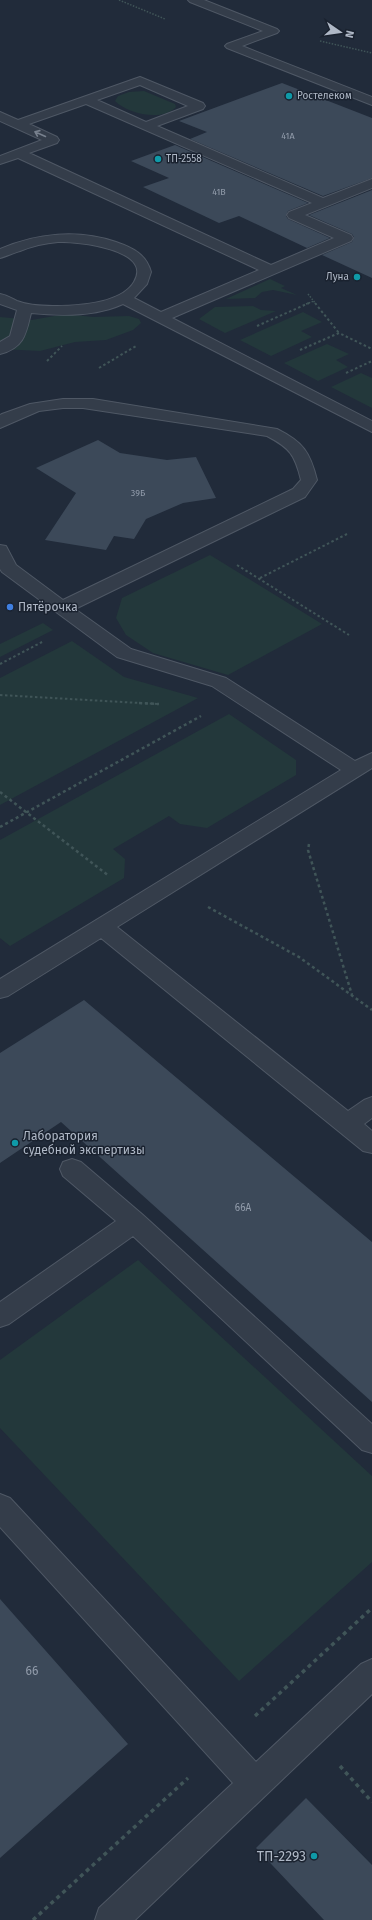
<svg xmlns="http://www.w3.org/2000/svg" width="372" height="1920" font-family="'Fira Sans',sans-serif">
	<rect width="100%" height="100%" fill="#212b3a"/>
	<path fill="#23383b" d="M144,91L175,104L176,107C162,122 128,114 115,101L118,96L129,92Z
		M270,279L285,286L281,288L297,295L273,290L262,292L255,298L226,299Z
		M253,306L261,310L276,311L225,333L199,319L215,307Z
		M303,312L322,322L301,331L312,337L271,356L240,340Z
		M65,314L93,317L129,316L139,319L141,323L133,330L106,340L75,342L40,351L0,349V317L32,320Z
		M327,344L349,354L336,360L348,367L318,381L284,363Z
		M361,373L372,378V408L331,387Z
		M210,555L322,624L228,675L153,653L126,635L116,618L122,598Z
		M43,623L53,630L0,657V644Z
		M72,641L124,677L198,698L0,805V678Z
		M229,714L296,760V775L207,828L180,824L169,816L113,849L125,859L124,878L10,946L0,938V840Z
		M138,1260L372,1476V1562L239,1681L0,1428V1360Z"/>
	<path fill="#3c4959" d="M282,83L372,118V178L323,196L190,139L207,132L179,121Z
		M175,145L308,203L288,211L286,216L288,219L330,238L307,248L239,216L219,223L143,187L169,178L131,161Z
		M372,190V278L322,255L352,242L354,237L352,234L309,215Z
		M98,440L120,453L167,460L196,457L216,498L183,503L146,519L134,539L114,536L106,550L45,540L76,493L36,468Z
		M84,1000L372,1242V1402L61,1122L0,1163V1053Z
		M0,1599L128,1744L0,1858Z
		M306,1798L372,1865V1920H324L256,1848Z"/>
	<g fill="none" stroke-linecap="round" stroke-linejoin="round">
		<defs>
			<path id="service" d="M188,0H204L277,29L279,31L277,33L242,46L372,97V105L227,48L225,46L227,44L263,31L190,2Z
				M140,77L203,103L205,106L203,109L157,126L323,198L372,179V188L305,215L351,235L353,238L351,241L172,318L372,421V432L123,304C95,317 60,316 31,313C26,334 24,348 0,354V342L10,336L17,310L0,304V294C6,295 11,298 17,301C27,305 41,306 53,306C76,306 121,304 134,282C154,249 76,241 58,242C45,243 32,246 20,251C13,253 7,256 0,258V249C37,233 78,229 116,242C133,248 146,254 151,272L147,284L134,298L161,312L259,270L18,158L0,164V156L42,140L0,121V112L18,120ZM140,85L188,106L146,122L97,100ZM86,104L312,203L289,212L287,215L289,218L334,238L271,265L29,153L57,143L59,140L57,137L29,124Z
				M63,399H93L277,429C303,442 310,452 317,480L305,497L75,609L131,649L226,678L355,761L372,753V768L117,927L348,1111L364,1100L372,1097V1118L364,1124L372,1131V1153L363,1151L101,938L8,996L0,998V979L341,770L212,686L117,657L2,572L0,569V545L6,546L16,565L63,600L293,489L301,480C295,455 290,448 267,436L83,408H63L39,411L0,428V415L2,414L30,404Z
				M72,1159L81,1162L143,1215L372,1424V1453L362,1450L133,1236L9,1324L0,1327V1302L116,1221L63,1176L60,1169L63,1162Z
				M0,1494L10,1498L256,1762L361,1664L372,1659V1694L135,1920H95L99,1908L233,1783L0,1527Z"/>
		</defs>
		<use href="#service" stroke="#4f5865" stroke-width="2"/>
		<path stroke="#405558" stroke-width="1.5" stroke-dasharray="1.5 1.5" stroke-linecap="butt" d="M119,0L165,19
			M320,41L372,53
			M308,294L316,304
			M306,304L314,301"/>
		<path stroke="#405558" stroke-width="2" stroke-dasharray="2.5 2.5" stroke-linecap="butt" d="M315,303L339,333
			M257,326L309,303
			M300,350L339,333L372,349
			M47,361L62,346
			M99,368L136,346
			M346,373L372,361
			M237,565L349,635
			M260,578L347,534
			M0,664L44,641
			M0,695L157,704"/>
		<path stroke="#405558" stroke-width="2.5" stroke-dasharray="3 3" stroke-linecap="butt" d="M139,703L159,704
			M0,792L109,876
			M0,827L201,716
			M309,844L308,850L352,995
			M208,907L299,957L372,1010"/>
		<path stroke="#405558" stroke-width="3.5" stroke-dasharray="4 4" stroke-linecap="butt" d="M255,1716L372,1608
			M340,1766L372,1802
			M33,1920L188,1778"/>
		<use href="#service" fill="#343d4a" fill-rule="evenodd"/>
	</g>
	<defs><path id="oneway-shaft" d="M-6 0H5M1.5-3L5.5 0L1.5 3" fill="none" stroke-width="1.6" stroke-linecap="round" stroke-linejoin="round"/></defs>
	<use stroke="#78818e" href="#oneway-shaft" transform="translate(40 134) rotate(-156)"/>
	<g fill="#0f9aa8" stroke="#1a222f" stroke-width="1.5">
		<circle cx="289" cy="96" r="4"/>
		<circle cx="158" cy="159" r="4"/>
		<circle cx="357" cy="277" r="4"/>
		<circle cx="15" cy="1143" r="4"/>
		<circle cx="314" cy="1856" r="4"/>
	</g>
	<circle fill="#3f7fe0" stroke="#1a222f" stroke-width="1.5" cx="10" cy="607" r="4"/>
	<g text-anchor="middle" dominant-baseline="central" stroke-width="3" stroke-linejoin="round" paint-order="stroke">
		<g font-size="9" fill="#929cab">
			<text x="288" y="136">41А</text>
			<text x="219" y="192">41В</text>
			<text x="138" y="493">39Б</text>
		</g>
		<g font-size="10" fill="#afb8c6" stroke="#1a222f" text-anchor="start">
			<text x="297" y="96">Ростелеком</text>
			<text x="166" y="159">ТП-2558</text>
			<text x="349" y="277" text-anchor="end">Луна</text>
		</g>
		<g font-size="10" fill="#929cab">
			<text x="243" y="1208">66А</text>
		</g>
		<g font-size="12" fill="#afb8c6" stroke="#1a222f" text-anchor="start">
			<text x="18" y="607">Пятёрочка</text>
			<text x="23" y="1136">Лаборатория<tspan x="23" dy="14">судебной экспертизы</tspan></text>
		</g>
		<g font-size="12" fill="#929cab">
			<text x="32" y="1671">66</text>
		</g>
		<g font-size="14" fill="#afb8c6" stroke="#1a222f" text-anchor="end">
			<text x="306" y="1856">ТП-2293</text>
		</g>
	</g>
	<g transform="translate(340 32) rotate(103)" stroke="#1a222f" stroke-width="3" paint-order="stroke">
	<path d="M0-3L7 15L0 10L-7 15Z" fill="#afb8c6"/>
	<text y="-6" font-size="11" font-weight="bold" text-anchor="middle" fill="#afb8c6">N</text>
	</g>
</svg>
